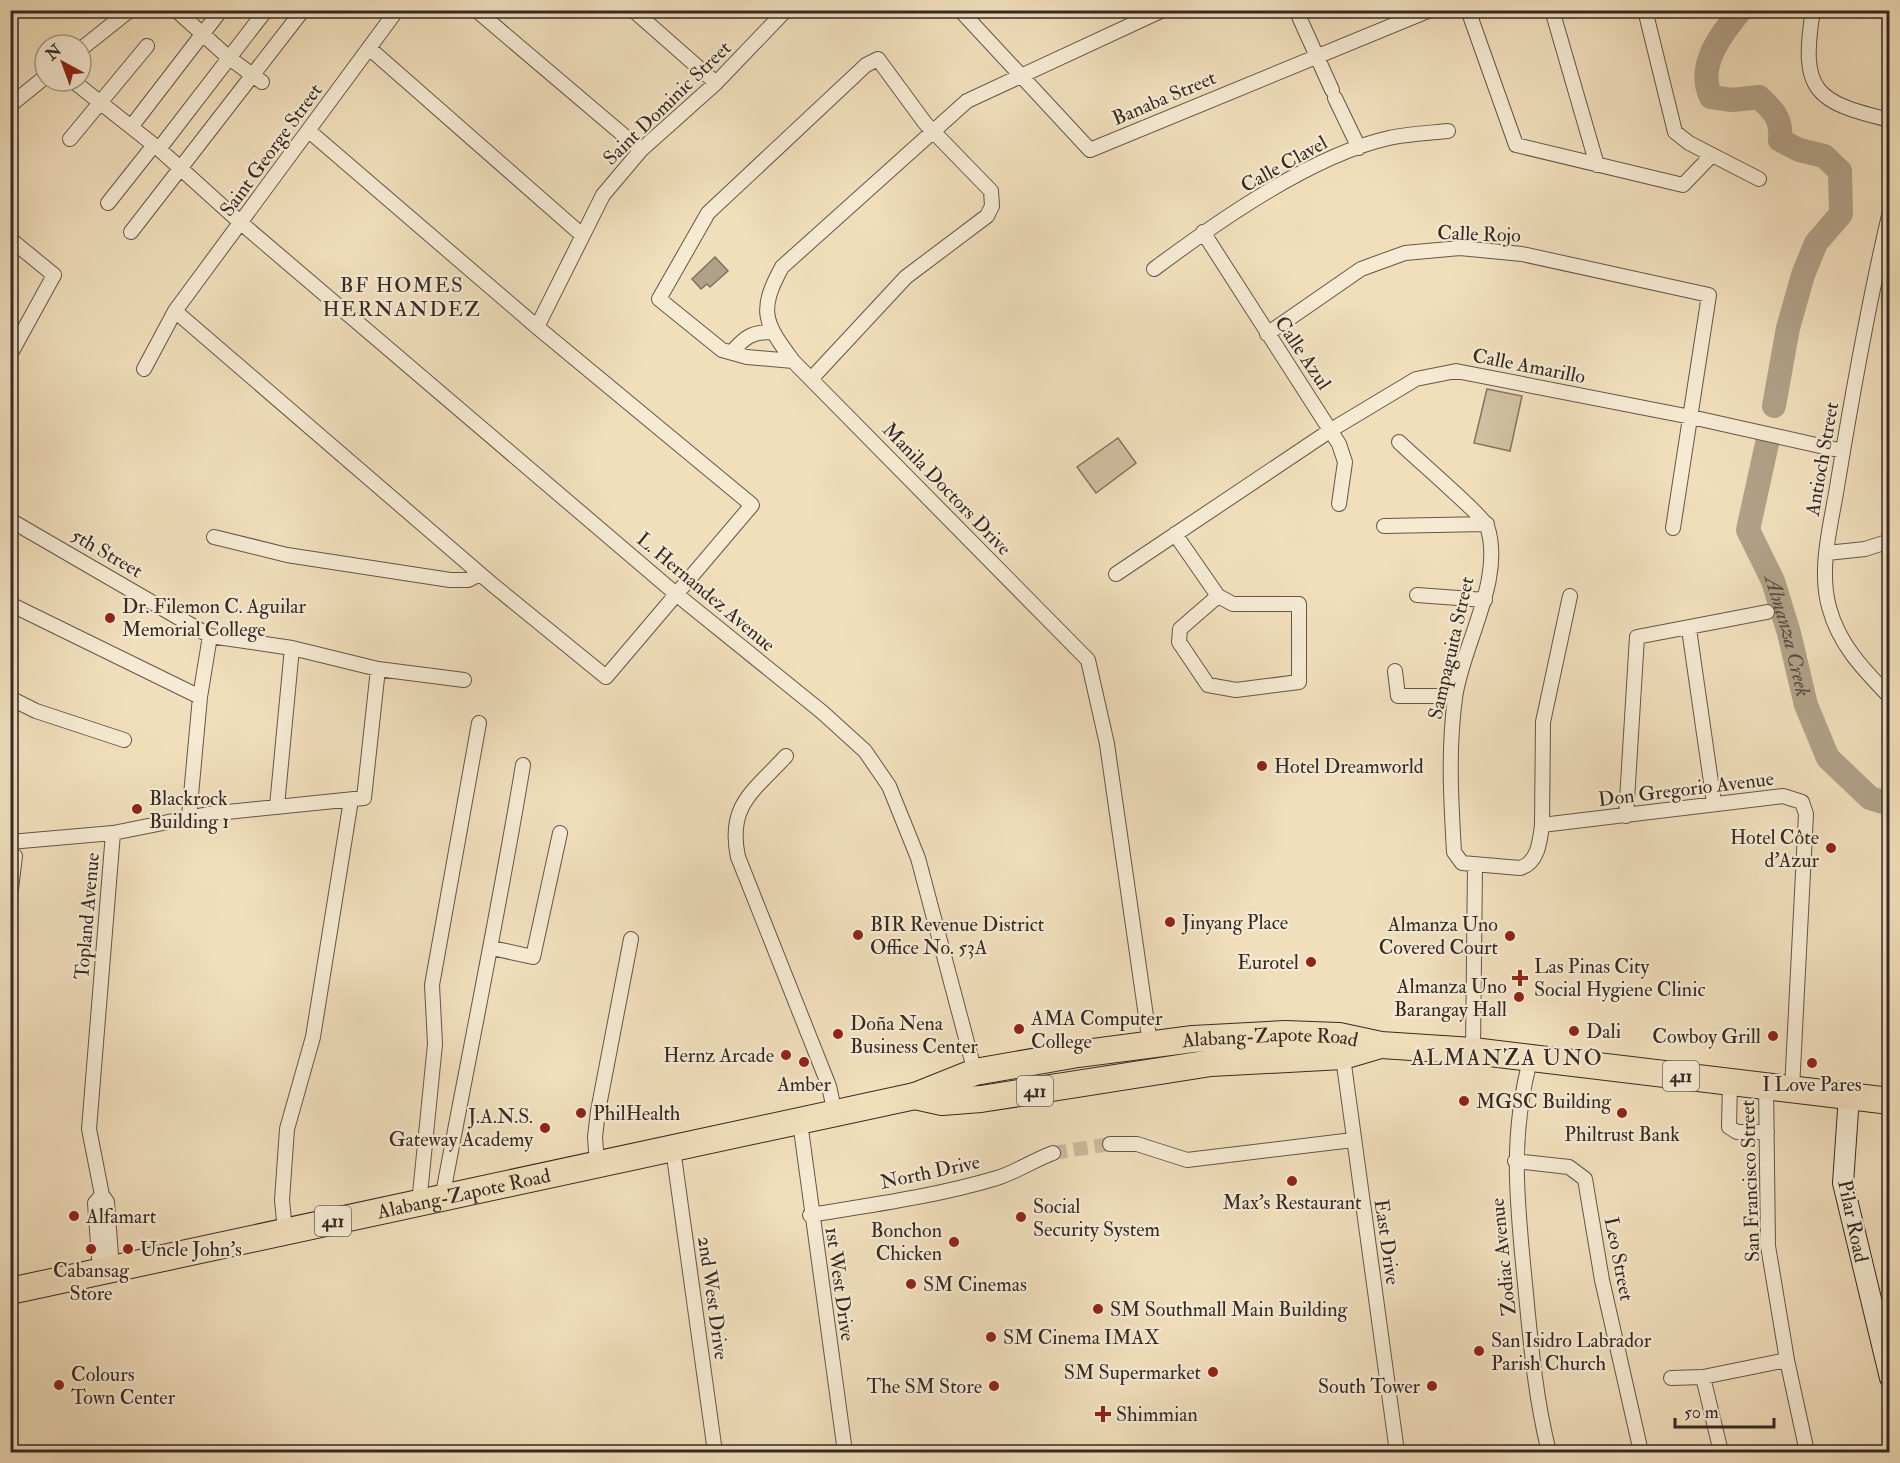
<svg xmlns="http://www.w3.org/2000/svg" width="1900" height="1463" font-family="'IM FELL Double Pica',serif">
	<rect width="100%" height="100%" fill="#f1dfbc"/>
	<filter id="stains"><feTurbulence type="fractalNoise" baseFrequency=".00333" numOctaves="4"/><feColorMatrix values="0 0 0 0 .2 0 0 0 0 .09 0 0 0 0 .02 0 0 0 .5 -.17"/></filter>
	<radialGradient id="worn" r=".72"><stop offset=".6" stop-color="#630" stop-opacity="0"/><stop offset="1" stop-color="#630" stop-opacity=".3"/></radialGradient>
	<path fill="#d1c0a2" stroke="#837463" stroke-width="1.5" d="M1487,389L1522,396L1510,451L1474,443Z
		M1118,438L1136,463L1096,493L1077,467Z"/>
	<path fill="#b1a188" stroke="#7f7160" stroke-width="1.5" d="M715,257L728,271L710,287L707,284L701,289L692,279Z"/>
	<g fill="none" stroke-linecap="round" stroke-linejoin="round">
		<g stroke="#b1a188" stroke-width="24">
			<path d="M1741,10C1721,34 1696,66 1711,97L1732,100L1759,97C1774,111 1782,119 1780,140L1799,150L1824,156L1840,171L1841,214L1816,243L1803,275L1788,328L1774,406"/>
			<path id="s1" d="M1768,439L1748,530L1773,581L1789,633L1806,705L1828,758L1870,798L1890,804"/>
		</g>
		<path stroke="#cbbb9e" stroke-width="14" stroke-dasharray="14 7" stroke-linecap="butt" d="M1053,1153L1110,1144"/>
		<defs>
			<path id="street" d="M176,10L228,57L262,82
				M476,10L641,150
				M633,10L716,83
				M960,10L1090,150L1430,10
				M1296,10L1332,90
				M1468,10L1516,145L1683,185L1712,155
				M1552,10L1597,165
				M1645,10L1675,132L1689,143L1759,179
				M1813,10C1800,91 1814,102 1890,120
				M369,48L582,235
				M81,49L130,10
				M73,81L159,149L241,223L676,594L822,712L865,751L889,786L918,858L976,1076
				M1335,98L1359,148
				M13,103L45,77
				M131,127L221,10
				M70,139L147,46
				M159,149L266,10
				M108,203L154,145
				M1890,211C1869,300 1853,390 1838,481C1832,521 1818,567 1829,607C1839,645 1864,670 1890,697
				M131,232L303,10
				M1203,232L1339,444L1345,462L1339,504
				M10,239L54,275L10,355
				M1154,269C1217,222 1312,155 1389,138C1408,134 1428,133 1448,131
				M175,311L493,585L606,677L752,505L537,327L309,131
				M537,327L603,195L641,150L716,83L786,10
				M1267,334L1361,269L1405,253L1460,248L1522,254L1709,295L1673,528
				M732,352C744,338 751,332 771,332
				M793,361L747,357L722,350L659,299L708,213L866,65L878,59L925,123L991,191L992,206L987,216L906,277L812,378
				M144,369L175,311L397,10
				M1399,442C1411,454 1484,517 1487,526C1505,579 1462,645 1455,698C1448,751 1451,799 1454,852L1462,863L1520,868C1538,863 1540,841 1542,825L1783,796L1802,802L1806,814L1792,1089
				M10,520L210,636L292,648L378,669L464,680
				M1384,526L1487,524
				M1175,534L1218,596L1233,604H1299V682L1236,690L1208,685L1179,642L1180,629L1218,596
				M214,537L287,555L450,580H468L480,574
				M1827,553L1865,549L1890,541
				M1116,574L1331,430L1416,379L1456,371L1691,417L1843,451
				M1417,595L1485,600
				M10,604L200,697
				M1689,629L1714,803
				M1395,671L1398,696H1455
				M10,698L36,711L124,740
				M786,756C754,791 727,805 738,857L829,1086L835,1114
				M277,806L292,648
				M1626,816L1637,637L1767,612
				M189,817L200,697L210,636
				M1542,825L1543,722L1570,596
				M10,842L113,833L208,814L364,798L378,669
				M10,858L15,856L10,897
				M492,948L533,957L560,833
				M1150,1044L1107,744L1088,660L793,361C764,322 758,311 782,267L967,101L1163,10
				M1342,1050L1397,1452
				M1473,1051L1475,866
				M1531,1057C1508,1140 1518,1210 1526,1294C1531,1347 1536,1401 1549,1452
				M1730,1082L1729,1127L1737,1132H1767
				M1766,1085L1768,1246L1787,1360L1807,1452
				M800,1122L845,1452
				M1110,1144H1137L1187,1160L1353,1140
				M673,1149L715,1452
				M1515,1161L1569,1167L1585,1179L1602,1280L1641,1452
				M597,1164L595,1137L598,1111L631,939
				M442,1199C469,1054 499,910 523,765
				M419,1204L435,1044L432,985L479,723
				M810,1215C872,1205 937,1196 997,1178C1016,1172 1034,1160 1053,1153
				M285,1231L282,1200L287,1129L313,1037L351,800
				M112,1269L107,1202L102,1195L89,1129L113,833
				M100,1271L95,1203L102,1195
				M1703,1377L1721,1452
				M1671,1378L1703,1377L1787,1360"/>
			<path id="secondary" d="M1849,1096L1843,1183L1890,1378"/>
			<g id="highway">
				<path d="M915,1096L942,1102L981,1099L1211,1063L1343,1056L1377,1046"/>
				<path id="s2" d="M10,1291L915,1096L975,1072L1078,1054L1193,1039L1285,1034L1339,1036L1381,1045L1473,1051L1890,1101"/>
			</g>
		</defs>
		<use href="#street" stroke="#64564a" stroke-width="16"/>
		<use href="#secondary" stroke="#352924" stroke-width="22"/>
		<use href="#highway" stroke="#352924" stroke-width="28"/>
		<use href="#street" stroke="#f6ead3" stroke-width="14"/>
		<use href="#secondary" stroke="#f6ead3" stroke-width="20"/>
		<use href="#highway" stroke="#f1dfbc" stroke-width="26"/>
	</g>
	<g fill="#8f2418" stroke="#f6ead3" stroke-width="2">
		<circle cx="110" cy="618" r="6"/>
		<circle cx="1262" cy="766" r="6"/>
		<circle cx="137" cy="809" r="6"/>
		<circle cx="1831" cy="848" r="6"/>
		<circle cx="1170" cy="922" r="6"/>
		<circle cx="858" cy="935" r="6"/>
		<circle cx="1510" cy="936" r="6"/>
		<circle cx="1311" cy="962" r="6"/>
		<path d="M1517 969h6v6h6v6h-6v6h-6v-6h-6v-6h6z"/>
		<circle cx="1519" cy="997" r="6"/>
		<circle cx="1019" cy="1029" r="6"/>
		<circle cx="1574" cy="1031" r="6"/>
		<circle cx="838" cy="1034" r="6"/>
		<circle cx="1773" cy="1036" r="6"/>
		<circle cx="786" cy="1055" r="6"/>
		<circle cx="804" cy="1062" r="6"/>
		<circle cx="1812" cy="1063" r="6"/>
		<circle cx="1464" cy="1101" r="6"/>
		<circle cx="581" cy="1113" r="6"/>
		<circle cx="1622" cy="1113" r="6"/>
		<circle cx="545" cy="1128" r="6"/>
		<circle cx="1292" cy="1181" r="6"/>
		<circle cx="74" cy="1216" r="6"/>
		<circle cx="1021" cy="1217" r="6"/>
		<circle cx="954" cy="1242" r="6"/>
		<circle cx="91" cy="1249" r="6"/>
		<circle cx="128" cy="1249" r="6"/>
		<circle cx="911" cy="1284" r="6"/>
		<circle cx="1098" cy="1309" r="6"/>
		<circle cx="991" cy="1337" r="6"/>
		<circle cx="1479" cy="1351" r="6"/>
		<circle cx="1213" cy="1372" r="6"/>
		<circle cx="59" cy="1385" r="6"/>
		<circle cx="994" cy="1386" r="6"/>
		<circle cx="1432" cy="1386" r="6"/>
		<path d="M1100 1405h6v6h6v6h-6v6h-6v-6h-6v-6h6z"/>
	</g>
	<g text-anchor="middle" dominant-baseline="central" stroke-width="4.5" stroke-linejoin="round" paint-order="stroke">
		<g fill="#f6ead3" stroke="#6f6358" stroke-width="1.5">
			<rect x="1663" y="1061" width="36" height="30" rx="4.5"/>
			<rect x="1017" y="1076" width="36" height="30" rx="4.5"/>
			<rect x="315" y="1206" width="36" height="30" rx="4.5"/>
		</g>
		<g font-size="18" font-weight="bold" fill="#352924">
			<text x="1681" y="1076">411</text>
			<text x="1035" y="1091">411</text>
			<text x="333" y="1221">411</text>
		</g>
		<g font-size="20" fill="#352924" stroke="#f6ead3">
			<text transform="translate(1164 98) rotate(-23)">Banaba Street</text>
			<text transform="translate(667 103) rotate(-44)">Saint Dominic Street</text>
			<text transform="translate(271 150) rotate(-54)">Saint George Street</text>
			<text transform="translate(1284 164) rotate(-29)">Calle Clavel</text>
			<text transform="translate(1479 234) rotate(2)">Calle Rojo</text>
			<text transform="translate(1303 353) rotate(56)">Calle Azul</text>
			<text transform="translate(1529 366) rotate(11)">Calle Amarillo</text>
			<text transform="translate(1822 459) rotate(-80)">Antioch Street</text>
			<text transform="translate(947 489) rotate(46)">Manila Doctors Drive</text>
			<text transform="translate(107 553) rotate(30)">5th Street</text>
			<text transform="translate(706 592) rotate(40)">L. Hernandez Avenue</text>
			<text transform="translate(1451 648) rotate(-77)">Sampaguita Street</text>
			<text transform="translate(1686 789) rotate(-7)">Don Gregorio Avenue</text>
			<text transform="translate(87 916) rotate(-85)">Topland Avenue</text>
			<text stroke="none"><textPath href="#s2" startOffset="1288">Alabang-Zapote Road</textPath></text>
			<text transform="translate(930 1172) rotate(-12)">North Drive</text>
			<text transform="translate(1750 1181) rotate(-92)">San Francisco Street</text>
			<text stroke="none"><textPath href="#s2" startOffset="464">Alabang-Zapote Road</textPath></text>
			<text transform="translate(1853 1221) rotate(78)">Pilar Road</text>
			<text transform="translate(1387 1242) rotate(82)">East Drive</text>
			<text transform="translate(1503 1257) rotate(-96)">Zodiac Avenue</text>
			<text transform="translate(1619 1259) rotate(79)">Leo Street</text>
			<text transform="translate(840 1284) rotate(82)">1st West Drive</text>
			<text transform="translate(713 1298) rotate(82)">2nd West Drive</text>
		</g>
		<g font-size="20" fill="#352924" stroke="#f6ead3" text-anchor="start">
			<text x="122" y="606">Dr. Filemon C. Aguilar<tspan x="122" dy="23">Memorial College</tspan></text>
			<text x="1274" y="766">Hotel Dreamworld</text>
			<text x="149" y="798">Blackrock<tspan x="149" dy="23">Building 1</tspan></text>
			<text x="1819" y="837" text-anchor="end">Hotel Côte<tspan x="1819" dy="23">d'Azur</tspan></text>
			<text x="1182" y="922">Jinyang Place</text>
			<text x="870" y="924">BIR Revenue District<tspan x="870" dy="23">Office No. 53A</tspan></text>
			<text x="1498" y="924" text-anchor="end">Almanza Uno<tspan x="1498" dy="23">Covered Court</tspan></text>
			<text x="1299" y="962" text-anchor="end">Eurotel</text>
			<text x="1534" y="966">Las Pinas City<tspan x="1534" dy="23">Social Hygiene Clinic</tspan></text>
			<text x="1507" y="986" text-anchor="end">Almanza Uno<tspan x="1507" dy="23">Barangay Hall</tspan></text>
			<text x="1031" y="1018">AMA Computer<tspan x="1031" dy="23">College</tspan></text>
			<text x="850" y="1023">Doña Nena<tspan x="850" dy="23">Business Center</tspan></text>
			<text x="1586" y="1031">Dali</text>
			<text x="1761" y="1036" text-anchor="end">Cowboy Grill</text>
			<text x="774" y="1055" text-anchor="end">Hernz Arcade</text>
			<text x="804" y="1084" text-anchor="middle">Amber</text>
			<text x="1812" y="1084" text-anchor="middle">I Love Pares</text>
			<text x="1476" y="1101">MGSC Building</text>
			<text x="593" y="1113">PhilHealth</text>
			<text x="533" y="1116" text-anchor="end">J.A.N.S.<tspan x="533" dy="23">Gateway Academy</tspan></text>
			<text x="1622" y="1134" text-anchor="middle">Philtrust Bank</text>
			<text x="1292" y="1202" text-anchor="middle">Max's Restaurant</text>
			<text x="1033" y="1206">Social<tspan x="1033" dy="23">Security System</tspan></text>
			<text x="86" y="1216">Alfamart</text>
			<text x="942" y="1230" text-anchor="end">Bonchon<tspan x="942" dy="23">Chicken</tspan></text>
			<text x="140" y="1249">Uncle John's</text>
			<text x="91" y="1270" text-anchor="middle">Cabansag<tspan x="91" dy="23">Store</tspan></text>
			<text x="923" y="1284">SM Cinemas</text>
			<text x="1110" y="1309">SM Southmall Main Building</text>
			<text x="1003" y="1337">SM Cinema IMAX</text>
			<text x="1491" y="1340">San Isidro Labrador<tspan x="1491" dy="23">Parish Church</tspan></text>
			<text x="1201" y="1372" text-anchor="end">SM Supermarket</text>
			<text x="71" y="1374">Colours<tspan x="71" dy="23">Town Center</tspan></text>
			<text x="982" y="1386" text-anchor="end">The SM Store</text>
			<text x="1420" y="1386" text-anchor="end">South Tower</text>
			<text x="1116" y="1414">Shimmian</text>
		</g>
		<g font-size="21" letter-spacing="1.5" fill="#352924" stroke="#f6ead3">
			<text x="402" y="285">BF HOMES<tspan x="402" dy="24">HERNANDEZ</tspan></text>
		</g>
		<g font-size="21" font-style="italic" fill="#5a4d42" stroke="#f6ead3">
			<text stroke="none"><textPath href="#s1" startOffset="207">Almanza Creek</textPath></text>
		</g>
		<g font-size="22" letter-spacing="1.5" fill="#352924" stroke="#f6ead3">
			<text x="1507" y="1058">ALMANZA UNO</text>
		</g>
	</g>
	<rect width="1900" height="1463" fill="none" stroke="#f1dfbc" stroke-width="36"/>
	<rect x="12" y="12" width="1876" height="1439" fill="none" stroke="#352924" stroke-width="3"/>
	<rect x="18" y="18" width="1864" height="1427" fill="none" stroke="#352924" stroke-width="1.5"/>
	<g transform="translate(63 63) rotate(319)"><circle r="28" fill="#f6ead3" stroke="#a99d8d" stroke-width="1.5"/>
	<path d="M0-4.5L10 22L0 15L-10 22Z" fill="#8f2418"/>
	<text y="-9" font-size="16" font-weight="bold" text-anchor="middle" fill="#352924">N</text>
	</g>
	<path d="M1675 1418v9h99v-9" fill="none" stroke="#352924" stroke-width="3"/>
	<text x="1684" y="1418" font-size="18" fill="#352924" stroke="#f6ead3" stroke-width="4.5" paint-order="stroke">50 m</text>
	<rect width="100%" height="100%" filter="url(#stains)"/>
	<rect width="100%" height="100%" fill="url(#worn)"/>
</svg>
